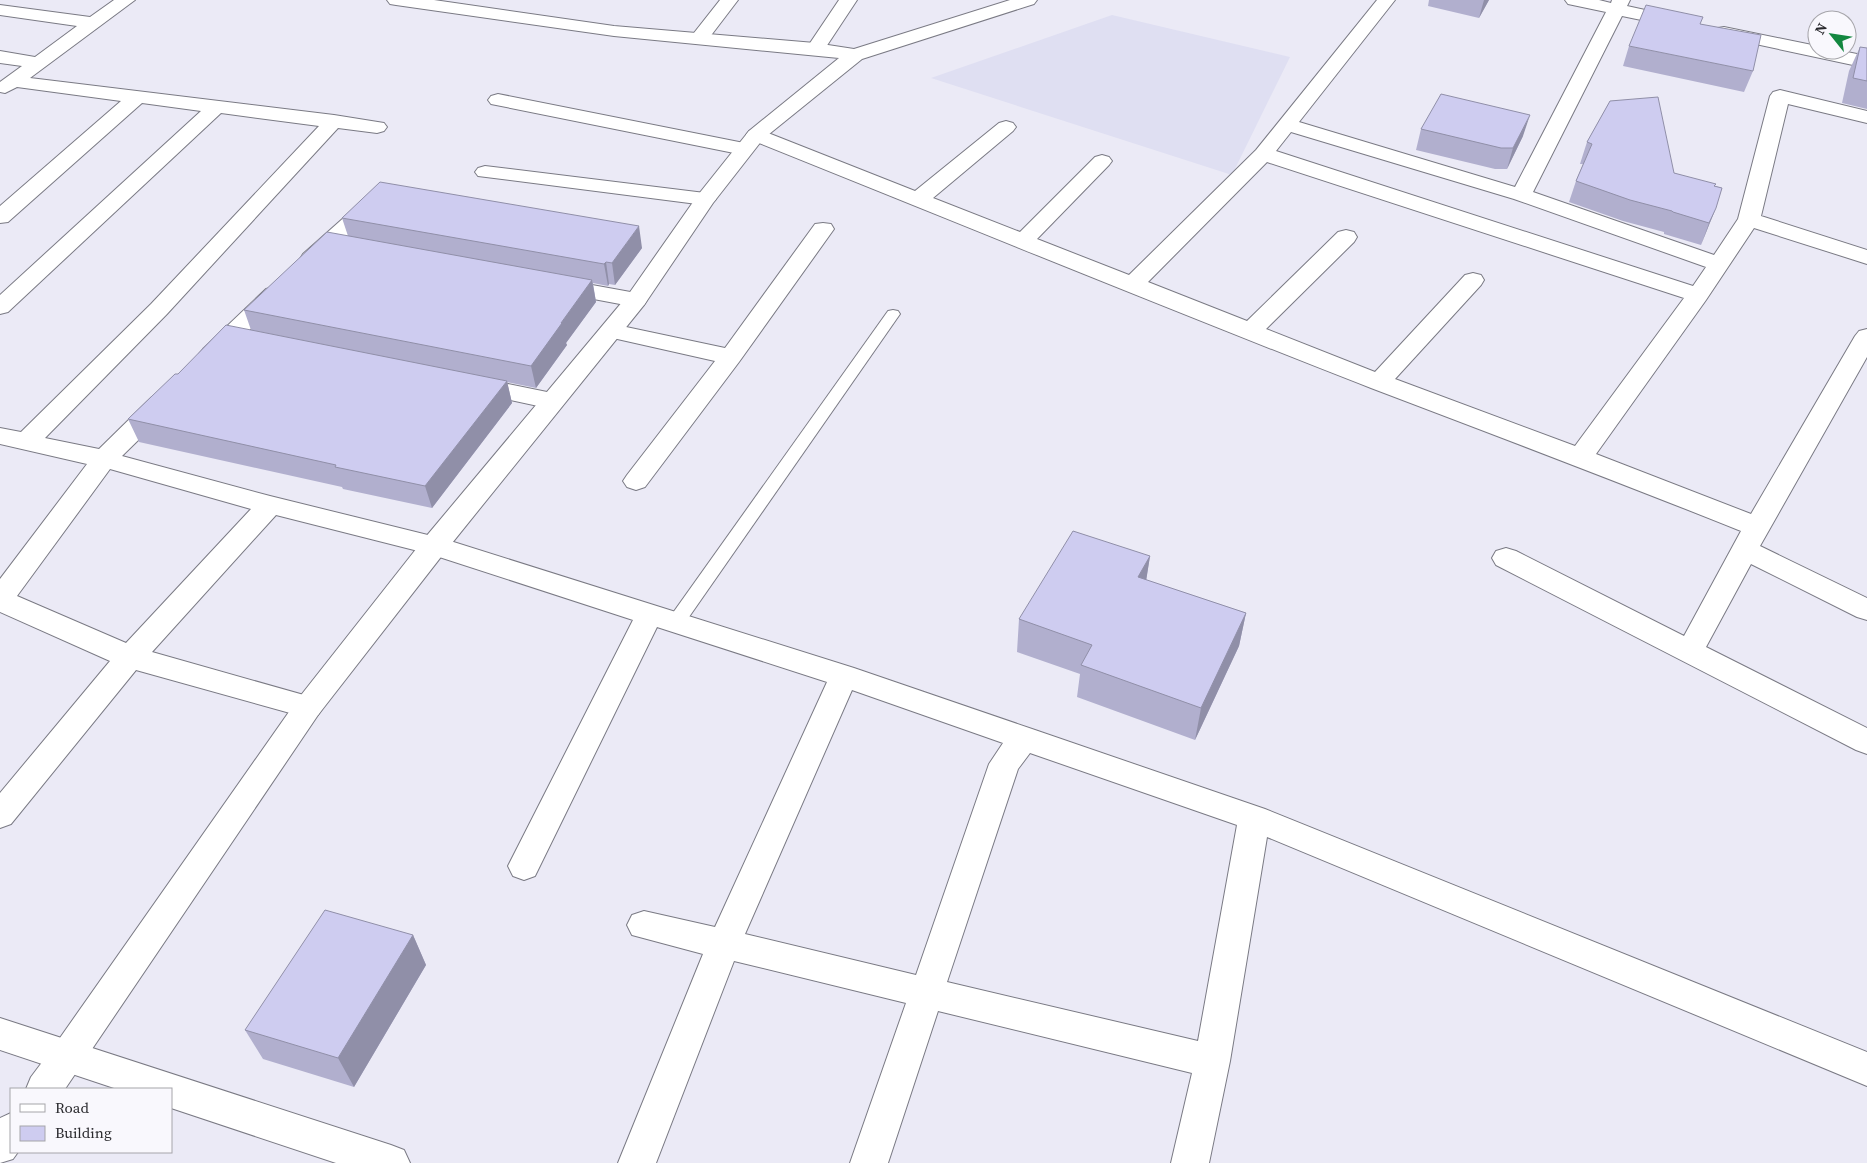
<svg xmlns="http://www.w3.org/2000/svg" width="1867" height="1163" font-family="'Source Serif 4',serif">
	<rect width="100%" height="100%" fill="#ebeaf6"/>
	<path fill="#dfdff2" d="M1112,15L1290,57L1232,175L931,78Z"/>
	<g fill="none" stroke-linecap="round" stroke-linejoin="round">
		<defs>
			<path id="lane" d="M893,310L898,311L900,314L682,627L676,629L670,627L667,622L670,617L888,311Z"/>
			<path id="street" d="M114,0H135L30,78L334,115L384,123L387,127L384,131L377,133L338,128L167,314L45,438L99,449L152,397L161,395L170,397L173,403L170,409L122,456L270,496L444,539L854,668L1035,730L1265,809L1867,1052V1086L1267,837L1230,1061L1209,1163H1171L1192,1073L938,1011L888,1163H850L906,1003L734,961L656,1163H618L703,954L632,935L627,925L632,915L644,911L715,927L827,682L657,627L535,876L524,880L513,876L508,866L633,620L430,554L276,515L152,652L318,699L323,707L318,715L308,718L136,670L11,824L0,828V793L110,661L0,612V579L87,464L0,444V428L21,432L151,304L319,126L221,113L8,312L0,314V295L201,111L142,103L8,222L0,223V206L121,101L17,87L5,93L0,92V82L22,66L0,63V51L35,57L77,26L0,15V5L90,17ZM110,469L251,509L126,643L17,596ZM852,690L1003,743L989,764L916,975L745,934ZM1030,753L1237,825L1198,1041L947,982L1018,769Z
				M720,0H738L706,42L699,44L692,42L690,38Z
				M839,0H857L822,53L815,55L808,53L806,49Z
				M1377,0H1395L1299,122L1515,187L1606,12L1568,4L1565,0H1599L1611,3L1612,0H1630L1627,6L1686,19L1689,23L1686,27L1680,28L1622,16L1533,192L1714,255L1738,219L1770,96L1773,92L1780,90L1867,111V123L1788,104L1761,216L1867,250V264L1754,228L1706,300L1596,454L1751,514L1855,336L1859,331L1867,329V357L1760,546L1867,598V620L1857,617L1751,564L1706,647L1867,728V754L1856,750L1496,565L1492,558L1496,551L1506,548L1516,551L1684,636L1741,531C1619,482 1495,435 1371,388C1163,307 956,222 749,139L746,135L749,131L756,129L763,131L915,191L999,123L1006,121L1013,123L1016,127L1013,131L933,198L1020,232L1095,157L1102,155L1109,157L1112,161L1109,165L1037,239L1129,275L1256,150ZM1291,132L1514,199L1706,267L1693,286L1276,151ZM1267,162L1684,298L1575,446L1395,379L1481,285L1484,280L1481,275L1473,273L1465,275L1375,372L1266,329L1354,242L1357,237L1354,232L1346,230L1338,232L1247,321L1148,282Z
				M1724,27L1817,46V50H1837L1867,56V68L1718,36L1715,32L1718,28Z
				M498,94L744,143L751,145L754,149L751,153L744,155L491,104L488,100L491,96Z
				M485,166L705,193L712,195L716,199L712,203L705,205L478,176L475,172L478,168Z
				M373,196L380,198L384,202L380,206L319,264L311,266L303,264L300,259L303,254L366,198Z
				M823,223L831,224L834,229L739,362L645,487L636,490L627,487L623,481L627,475L715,361L604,336L600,331L604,326L612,324L725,348L815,224Z
				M559,279L636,293L644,295L647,300L644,305L636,307L551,291L548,286L551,281Z
				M274,287L282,289L285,294L282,299L219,359L211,361L203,359L199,354L203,349L266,289Z
				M474,377L552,393L561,395L564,401L561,407L552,409L465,390L462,385L465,380Z
				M0,1018L391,1145L404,1150L410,1163H336L171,1108V1089H117L0,1050Z"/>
			<path id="secondary" d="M387,0H434L614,26L815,43L854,49L1010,0H1037L1034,4L862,59L763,139L713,203L644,305L444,553L318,715L65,1089H26L31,1077L55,1045L298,699L424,539L628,295L698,195L749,131L839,58L614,36L396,5L390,4Z
				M11,1113V1152H18L13,1159L0,1163V1118Z"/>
		</defs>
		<use href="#lane" stroke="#7a7a84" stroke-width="2"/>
		<use href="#street" stroke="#7a7a84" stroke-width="2"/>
		<use href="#secondary" stroke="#7a7a84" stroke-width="2"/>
		<use href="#lane" fill="#fff" fill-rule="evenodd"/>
		<use href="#street" fill="#fff" fill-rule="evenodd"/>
		<use href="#secondary" fill="#fff" fill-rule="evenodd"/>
	</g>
	<path fill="#b1afce" d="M1429,0H1489L1479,18L1428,6Z
		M1629,46L1753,71L1744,92L1623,66Z
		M1860,47L1867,48V109L1842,103L1849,71Z
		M1610,101L1674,173L1722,188L1707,230L1701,245L1664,234V232L1623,221L1569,202L1576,181L1583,164H1580L1587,142Z
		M1421,129L1523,136L1507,169H1495L1416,150Z
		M342,218L642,248L615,285L609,284L608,286L593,283L596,302L566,343L567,345L536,388L507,382L512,403L432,508L343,489L342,487L139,442L128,419L178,374L251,330L244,310L348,236Z
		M1150,556L1146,580L1246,613L1239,646L1195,740L1077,697L1080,674L1017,652L1019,619Z
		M413,935L426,965L354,1087L263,1059L245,1030Z"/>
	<path fill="#908fa8" d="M1484,0H1489L1479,18Z
		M1530,115L1523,136L1507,169L1513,148Z
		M1716,208L1707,230L1701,245L1709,223Z
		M639,226L642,248L615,285L612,263Z
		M606,262L609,284L608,286L604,264Z
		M592,280L596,302L566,343L567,345L536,388L531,366L561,323Z
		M507,381L512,403L432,508L425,486Z
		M1150,556L1145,588L1138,577Z
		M1246,613L1239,646L1195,740L1201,708Z
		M413,935L426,965L354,1087L338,1058Z"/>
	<path fill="#ceccf0" stroke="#908fa8" d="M1646,5L1703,17L1700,24L1761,35L1753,71L1629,46Z
		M1860,47L1867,48V81L1853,78Z
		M1441,94L1530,115L1513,148H1501L1421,129Z
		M1658,97L1674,173L1716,184L1714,186L1722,188L1716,208L1709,223L1673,212L1672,211L1630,200L1576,181L1592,144L1587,142L1610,101Z
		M380,182L639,226L612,263L606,262L604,264L342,218Z
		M327,232L592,280L561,323H562L531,366L244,310Z
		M226,325L507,381L425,486L335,467L336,465L128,419L175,374H178Z
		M1073,531L1150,556L1138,577L1246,613L1201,708L1081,665L1092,645L1019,619Z
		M325,910L413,935L338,1058L245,1030Z"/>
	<rect x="10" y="1088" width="162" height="65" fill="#f9f8fd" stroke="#a6a5aa"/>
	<rect x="20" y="1104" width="25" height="8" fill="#ffffff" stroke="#a6a5aa"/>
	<text x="55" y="1113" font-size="15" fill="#29292d">Road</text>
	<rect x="20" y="1126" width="25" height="15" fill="#ceccf0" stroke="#a6a5aa"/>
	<text x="55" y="1138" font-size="15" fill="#29292d">Building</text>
	<g transform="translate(1832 35) rotate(300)"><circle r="24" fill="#f9f8fd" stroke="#a6a5aa"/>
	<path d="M0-4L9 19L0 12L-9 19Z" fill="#138740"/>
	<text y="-8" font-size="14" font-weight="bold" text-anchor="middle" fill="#29292d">N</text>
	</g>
</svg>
